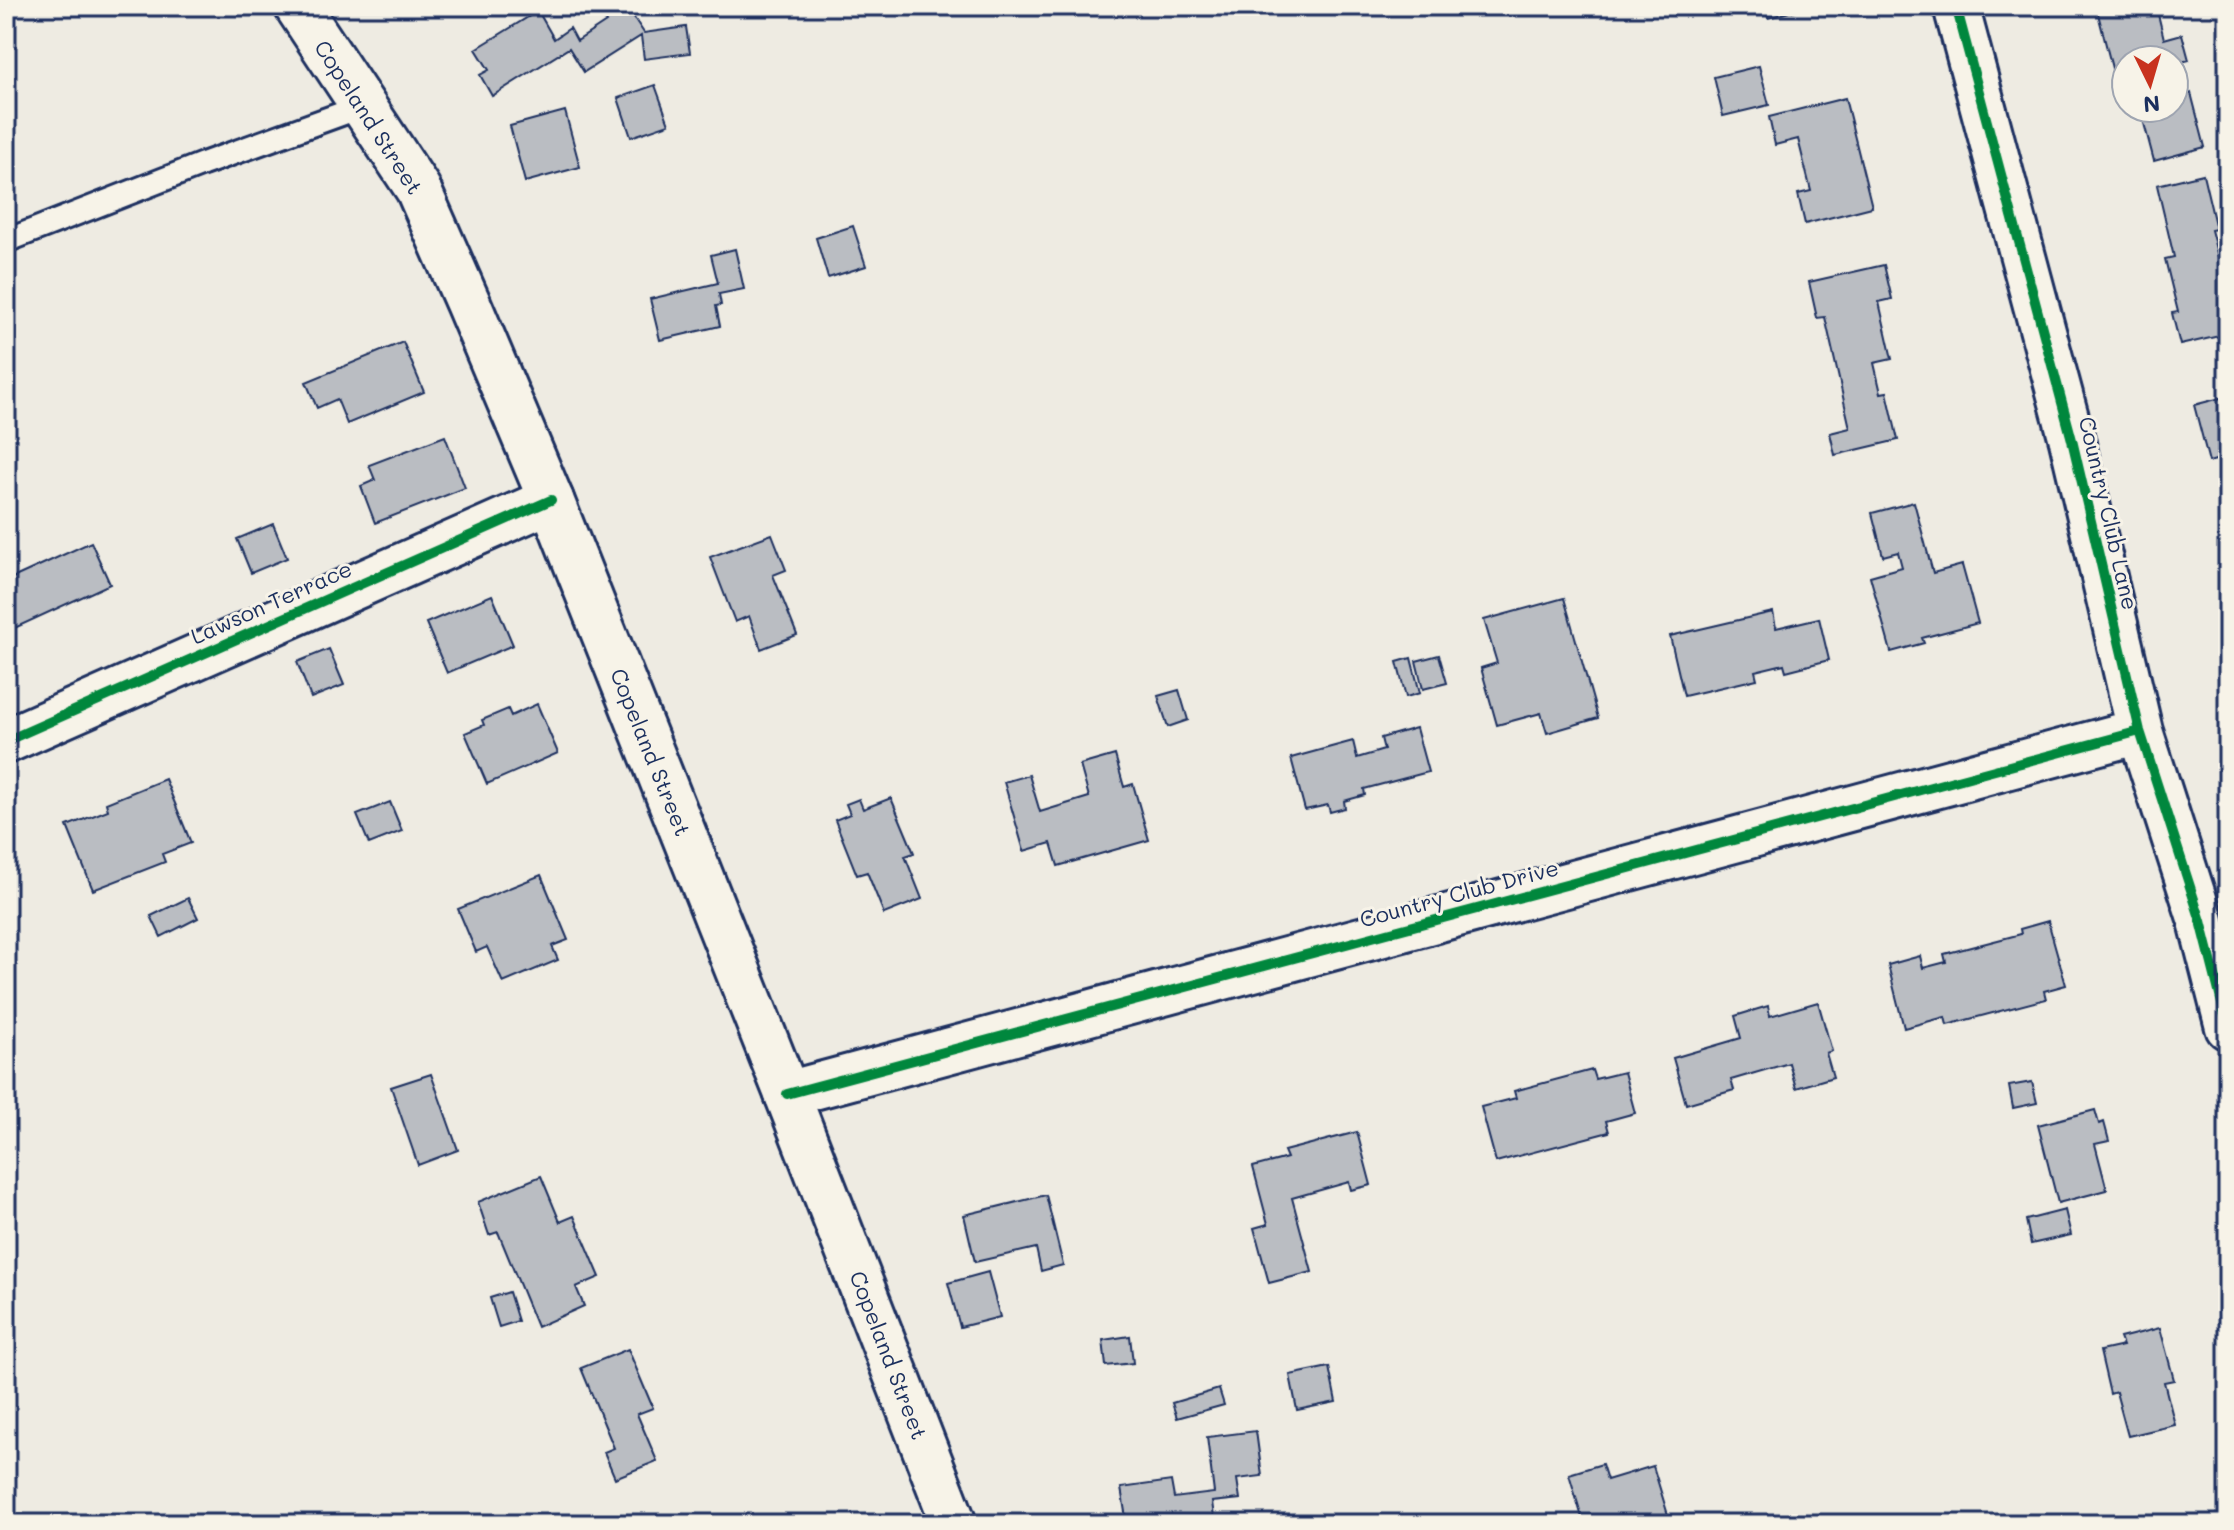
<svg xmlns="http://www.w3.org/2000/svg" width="2234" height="1530" font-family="Mali,sans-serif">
	<rect width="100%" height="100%" fill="#eeebe2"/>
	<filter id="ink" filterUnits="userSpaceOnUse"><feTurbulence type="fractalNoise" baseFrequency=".0125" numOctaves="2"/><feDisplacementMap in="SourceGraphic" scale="16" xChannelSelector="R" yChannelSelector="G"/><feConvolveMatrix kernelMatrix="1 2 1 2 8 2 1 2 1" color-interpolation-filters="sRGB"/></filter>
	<g filter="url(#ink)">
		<path fill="#babdc2" stroke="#1b2f5e" stroke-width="2" d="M610,6H626L644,33L686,27L690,53L644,59L641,36L584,72L569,48L492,96L480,75L489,70L476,49L538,11L554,39L570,28L577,41L606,22L600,12Z
			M1765,6H1811L1768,18Z
			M2096,6H2156L2164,39L2182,34L2189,60L2174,64V60H2126V108H2137L2123,111Z
			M1759,66L1769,105L1723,116L1714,77Z
			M2174,79L2179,97L2191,93L2205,147L2154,161L2140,108H2174Z
			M655,85L669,124L631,137L618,98Z
			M1845,98L1872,207L1805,224L1798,194L1811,191L1798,139L1775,145L1769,117Z
			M565,111L580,167L525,182L510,126Z
			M2203,174L2216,229L2211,230L2228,295V334L2180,345L2172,313L2178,312L2165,259L2174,257L2157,185Z
			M853,226L866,266L828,278L816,238Z
			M735,249L744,289L719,294L721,305L716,306L720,326L660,340L650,299L718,283L711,255Z
			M1884,265L1892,299L1879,302L1892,359L1874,363L1881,393L1887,392L1898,440L1835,455L1830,433L1850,428L1825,317L1817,318L1809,282Z
			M403,342L424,392L347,424L337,399L317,408L306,382Z
			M2228,396V494L2219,459L2209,462L2194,405Z
			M445,436L465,488L375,523L361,486L375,480L369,465Z
			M1914,502L1933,573L1962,565L1978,623L1922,638L1924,643L1891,652L1870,576L1902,567L1898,552L1883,556L1872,513Z
			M273,524L287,558L251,573L237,539Z
			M772,534L786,570L773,575L797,635L761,649L749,616L735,622L710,557Z
			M91,542L110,584L6,632V581Z
			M492,595L513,645L447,673L426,623Z
			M1564,598L1598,718L1547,733L1541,713L1497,725L1481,668L1497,663L1484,620Z
			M1773,612L1776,628L1819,618L1829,660L1786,671L1784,664L1755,671L1757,679L1684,696L1670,636Z
			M329,649L344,685L311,698L297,662Z
			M1439,655L1447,683L1423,689L1416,661Z
			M1411,658L1420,693L1406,697L1397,662Z
			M1179,690L1188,720L1168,727L1158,696Z
			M537,704L558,753L487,784L465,733L484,725L482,720L508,709L511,716Z
			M1416,728L1428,772L1364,789L1365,795L1344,801L1345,808L1330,812L1328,805L1305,810L1291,758L1353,741L1357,758L1384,750L1381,738Z
			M1115,755L1124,787L1133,784L1149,840L1058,866L1051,843L1024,851L1004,782L1029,775L1040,812L1089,797L1080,765Z
			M165,779L191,843L162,854L165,862L93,890L67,826L108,810L106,803Z
			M891,798L914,853L905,856L922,899L884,914L867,872L857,875L835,820L850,814L846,804L859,799L863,809Z
			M390,802L402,831L369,844L357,815Z
			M541,875L568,940L552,946L558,960L503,983L487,947L476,952L458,909Z
			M188,898L198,918L161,937L151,916Z
			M2048,921L2066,985L2044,991L2046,999L1947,1025L1945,1017L1904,1028L1888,965L1920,956L1923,968L1946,962L1944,954L2021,934L2020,929Z
			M1818,1002L1832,1051L1826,1053L1833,1077L1796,1088L1789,1063L1731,1080L1734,1090L1686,1104L1673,1058L1741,1038L1735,1016L1768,1006L1770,1016Z
			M1592,1070L1595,1079L1624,1072L1635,1113L1606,1121L1609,1132L1496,1162L1481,1107L1516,1098L1514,1091Z
			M431,1074L458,1150L418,1165L391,1087Z
			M2032,1082L2037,1103L2013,1108L2009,1086Z
			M2095,1110L2099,1124L2104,1122L2109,1141L2095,1144L2107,1190L2058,1203L2038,1125Z
			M1357,1132L1371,1185L1351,1190L1349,1182L1292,1198L1312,1272L1269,1283L1254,1228L1268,1224L1253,1167L1287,1158L1284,1151Z
			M541,1176L560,1222L574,1216L600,1277L576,1287L584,1306L537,1327L498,1232L489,1235L478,1202Z
			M1046,1195L1063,1265L1041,1271L1036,1248L975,1262L964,1215Z
			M2065,1210L2071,1235L2031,1244L2026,1220Z
			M988,1272L1000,1317L960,1327L948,1283Z
			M509,1292L518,1321L499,1327L490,1298Z
			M2160,1328L2174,1380L2164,1382L2175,1425L2128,1436L2116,1392L2110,1394L2100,1351L2123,1346L2120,1338Z
			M1130,1336L1133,1363L1106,1366L1103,1340Z
			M628,1349L653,1408L637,1414L657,1461L615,1478L604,1452L614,1448L581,1368Z
			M1329,1367L1336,1402L1297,1410L1290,1375Z
			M1219,1389L1224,1405L1177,1418L1172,1403Z
			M1256,1431L1262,1476L1237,1479L1240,1499L1212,1502L1215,1524H1127L1121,1488L1171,1481L1174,1498L1214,1493L1207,1437Z
			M1602,1464L1607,1480L1653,1466L1668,1515L1637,1524H1584L1569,1474Z"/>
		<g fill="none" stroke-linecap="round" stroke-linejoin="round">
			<defs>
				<path id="lane" d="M6,241L203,164L363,106"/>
				<path id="street" d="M1956,6L2072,440L2140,731L2201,921L2228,1027
					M6,741L551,500
					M787,1094L2140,731"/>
				<path id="secondary" d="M297,6L418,189L468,303L551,500L787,1094L954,1524"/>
			</defs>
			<use href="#lane" stroke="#1b2f5e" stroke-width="28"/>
			<use href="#street" stroke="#1b2f5e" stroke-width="50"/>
			<use href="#secondary" stroke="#1b2f5e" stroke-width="50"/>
			<use href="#lane" stroke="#f7f3e8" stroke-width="22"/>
			<use href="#street" stroke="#f7f3e8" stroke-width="44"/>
			<use href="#secondary" stroke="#f7f3e8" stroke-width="44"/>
			<defs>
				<path id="cycleway" d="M1956,6L2072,440L2140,731L2201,921L2228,1027
					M6,741L551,500
					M787,1094L2140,731"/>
			</defs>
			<use href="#cycleway" stroke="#f7f3e8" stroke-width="15"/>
			<use href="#cycleway" stroke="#00873e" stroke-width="10"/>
		</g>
	</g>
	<g text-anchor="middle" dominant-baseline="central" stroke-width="6" stroke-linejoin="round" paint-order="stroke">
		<g font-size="22" fill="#1b2f5e" stroke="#f7f3e8">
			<text transform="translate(369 117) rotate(57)">Copeland Street</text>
			<text transform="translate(2109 513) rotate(77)">Country Club Lane</text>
			<text transform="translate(271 602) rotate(-24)">Lawson Terrace</text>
			<text transform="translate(651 752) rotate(68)">Copeland Street</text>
			<text transform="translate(1459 893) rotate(-15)">Country Club Drive</text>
			<text transform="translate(889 1355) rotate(69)">Copeland Street</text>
		</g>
	</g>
	<rect width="2234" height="1530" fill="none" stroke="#f7f3e8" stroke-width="32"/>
	<rect x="16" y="16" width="2202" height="1498" fill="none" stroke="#1b2f5e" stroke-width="3" filter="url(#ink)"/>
	<g transform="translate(2150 84) rotate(175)"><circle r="38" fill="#f7f3e8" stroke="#9fa5b1" stroke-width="2"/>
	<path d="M0-6L14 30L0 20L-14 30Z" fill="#c8321e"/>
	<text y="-12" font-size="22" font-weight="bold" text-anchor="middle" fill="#1b2f5e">N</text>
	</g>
</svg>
